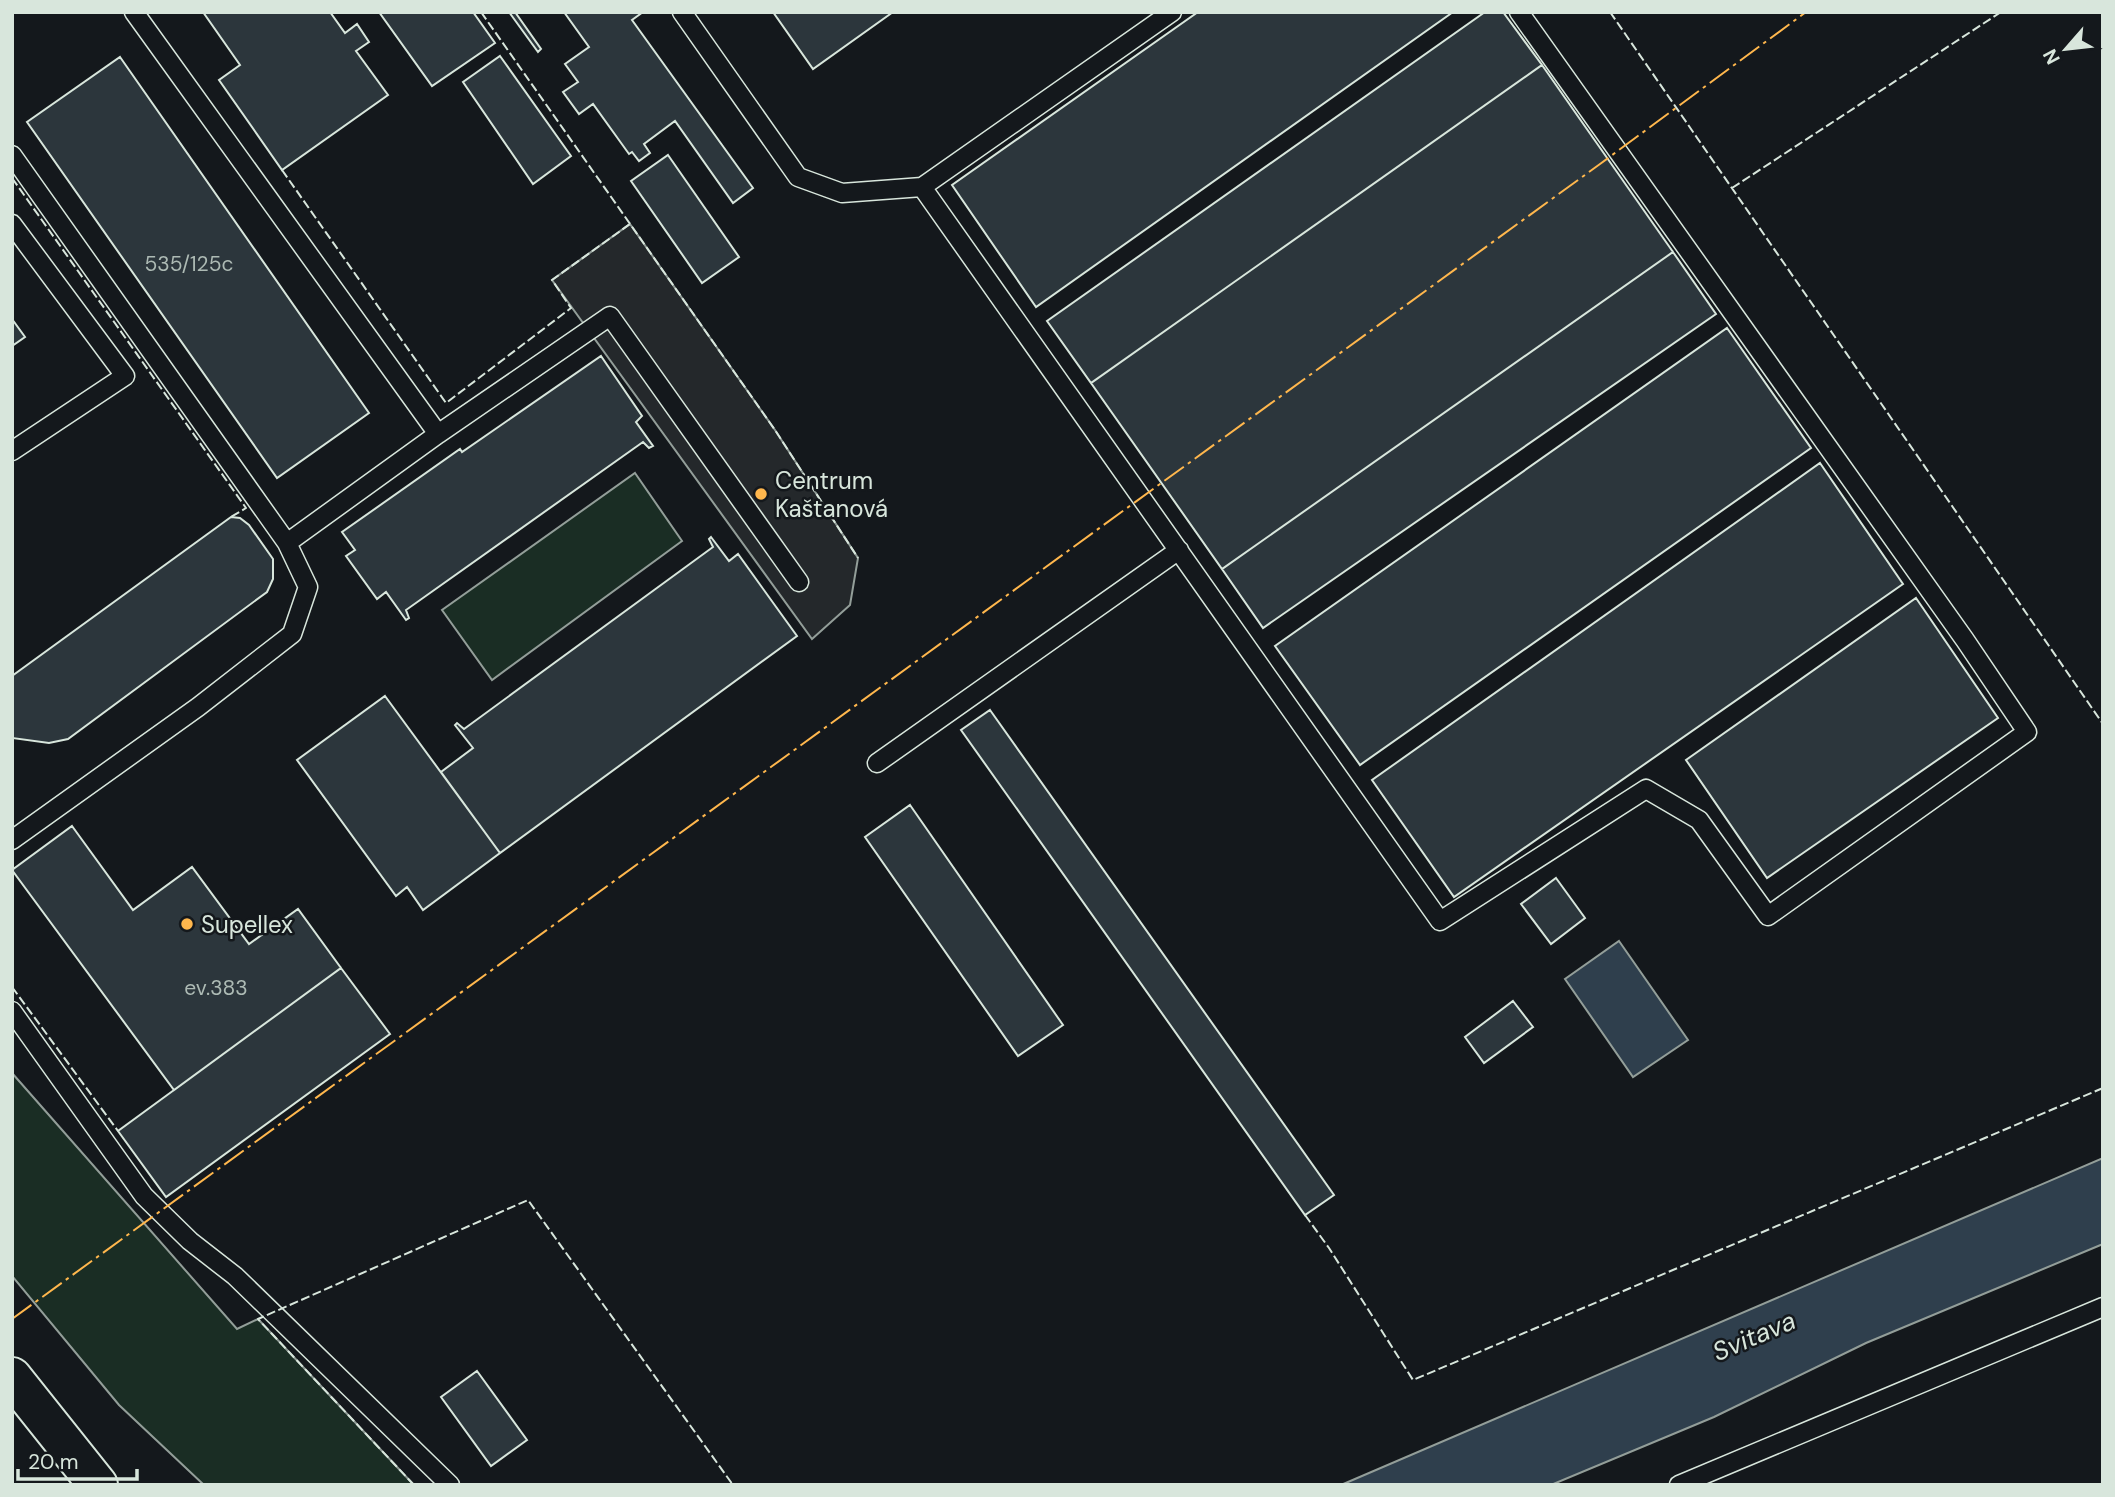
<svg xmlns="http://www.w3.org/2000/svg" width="2115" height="1497" font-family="'DM Sans',sans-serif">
	<rect width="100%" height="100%" fill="#14181c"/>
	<path fill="#1a2d24" stroke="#939e99" stroke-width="2" d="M635,473L682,541L492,680L442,610Z
		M12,1073L237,1329L258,1319L414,1485H204L119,1405L12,1276Z"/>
	<path fill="#24282b" stroke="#939e99" stroke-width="2" d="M630,224L775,430L858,558L850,605L812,639L552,280Z"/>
	<path fill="#2f3f4d" stroke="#939e99" stroke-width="2" d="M1619,941L1688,1040L1633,1077L1565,979Z
		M2103,1158V1244L1866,1343L1714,1417L1551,1485H1341Z"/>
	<path fill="#2c363c" stroke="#d8e6dc" stroke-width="2" d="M203,12H330L345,33L357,24L369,42L356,51L388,95L282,170L219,80L240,65Z
		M379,12H473L495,43L432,86Z
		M509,12H515L541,49L538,52Z
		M564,12H643L632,20L753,188L733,203L675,121L644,144L650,153L639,161L632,152L629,154L593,104L579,114L563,92L578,82L565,64L589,47Z
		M773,12H893L813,69Z
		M1198,12H1453L1036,307L952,185Z
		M1485,12H1503L1542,65L1091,383L1047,321Z
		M500,56L571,156L533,184L463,82Z
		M120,57L369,413L277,478L27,122Z
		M1542,65L1673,252L1222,569L1091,383Z
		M668,155L739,257L702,283L631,181Z
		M1673,252L1716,314L1263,628L1222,569Z
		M12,319L25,337L12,346Z
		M1727,328L1811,448L1360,765L1275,646Z
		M601,356L642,416L636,422L653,446L649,448L643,442L406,610L409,618L406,620L386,592L377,599L346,556L355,550L342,532L460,449L462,452Z
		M1820,463L1903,584L1454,897L1372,780Z
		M231,517L240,518L249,525L273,559V579L267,592L68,739L49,743L12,738V676Z
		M711,537L729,561L738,554L797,636L500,853L441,772L473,748L455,725L457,723L464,729L713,547L709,539Z
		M1916,598L1998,718L1767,878L1686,760Z
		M385,696L500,853L423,910L407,887L396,896L297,760Z
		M990,710L1334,1195L1305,1215L961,730Z
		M910,805L1063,1025L1018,1056L865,837Z
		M72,826L133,910L192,867L249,944L298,909L341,968L174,1090L12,870Z
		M1556,878L1585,918L1551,944L1521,904Z
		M341,968L390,1034L166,1197L118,1131Z
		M1513,1001L1533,1027L1484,1063L1465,1037Z
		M477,1371L527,1440L491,1466L441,1397Z"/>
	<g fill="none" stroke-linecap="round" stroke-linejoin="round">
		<defs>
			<path id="lane" d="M134,12L438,434
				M682,12L798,177L842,193L922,187L1172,12
				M12,155L287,543
				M922,187L1440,921L1646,789L1699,820L1768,916L2027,732L1965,640L1519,12
				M12,224L125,376L12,451
				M877,763L1179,550
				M12,840L198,707L292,634L308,587L287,543L438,434L610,316L799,582
				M12,1011L144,1196L190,1241L235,1276L450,1485
				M1679,1485L2103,1307"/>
			<path id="highway" d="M12,1377L98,1485"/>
		</defs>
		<use href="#lane" stroke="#d8e6dc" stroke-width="21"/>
		<use href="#highway" stroke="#d8e6dc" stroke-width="42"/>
		<use href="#lane" stroke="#14181c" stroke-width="18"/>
		<use href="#highway" stroke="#14181c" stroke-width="38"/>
		<path stroke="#d8e6dc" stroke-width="2" stroke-dasharray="9 3.5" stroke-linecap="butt" d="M481,12L775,430L858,558
			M1610,12L2103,724
			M282,170L446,403L571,308L552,280L630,224
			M12,178L246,508L231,517
			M1732,188L2001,12
			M12,987L118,1131
			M1305,1215L1329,1248L1413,1380L2103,1088
			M414,1485L258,1319L528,1200L733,1485"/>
		<path stroke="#ffb74d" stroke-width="2" stroke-dasharray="24 5 3.5 5" stroke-linecap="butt" d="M12,1319L1600,164L1806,12"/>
	</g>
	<g fill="#ffb74d" stroke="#14181c" stroke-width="2.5">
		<circle cx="761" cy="494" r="7"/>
		<circle cx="187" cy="924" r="7"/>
	</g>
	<g text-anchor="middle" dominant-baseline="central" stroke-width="5" stroke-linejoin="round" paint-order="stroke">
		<g font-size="21" fill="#adbab4">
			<text x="189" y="264">535/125c</text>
			<text x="216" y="988">ev.383</text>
		</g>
		<g font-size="24" fill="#d8e6dc" stroke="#14181c" text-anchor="start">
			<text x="775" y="480">Centrum<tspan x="775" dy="28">Kaštanová</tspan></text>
			<text x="201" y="924">Supellex</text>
		</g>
		<g font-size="26" font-style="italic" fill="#d8e6dc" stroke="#14181c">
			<text transform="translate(1754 1336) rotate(-23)">Svitava</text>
		</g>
	</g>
	<rect width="2115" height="1497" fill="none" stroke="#d8e6dc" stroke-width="28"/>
	<g transform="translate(2066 49) rotate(242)" stroke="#14181c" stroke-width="5" paint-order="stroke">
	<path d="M0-5L12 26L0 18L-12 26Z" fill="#d8e6dc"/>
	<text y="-10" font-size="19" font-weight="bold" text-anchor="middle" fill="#d8e6dc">N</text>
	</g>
	<path d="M18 1469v10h119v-10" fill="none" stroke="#d8e6dc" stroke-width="3.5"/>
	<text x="28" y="1469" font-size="21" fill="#d8e6dc" stroke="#14181c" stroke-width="5" paint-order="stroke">20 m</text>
</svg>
